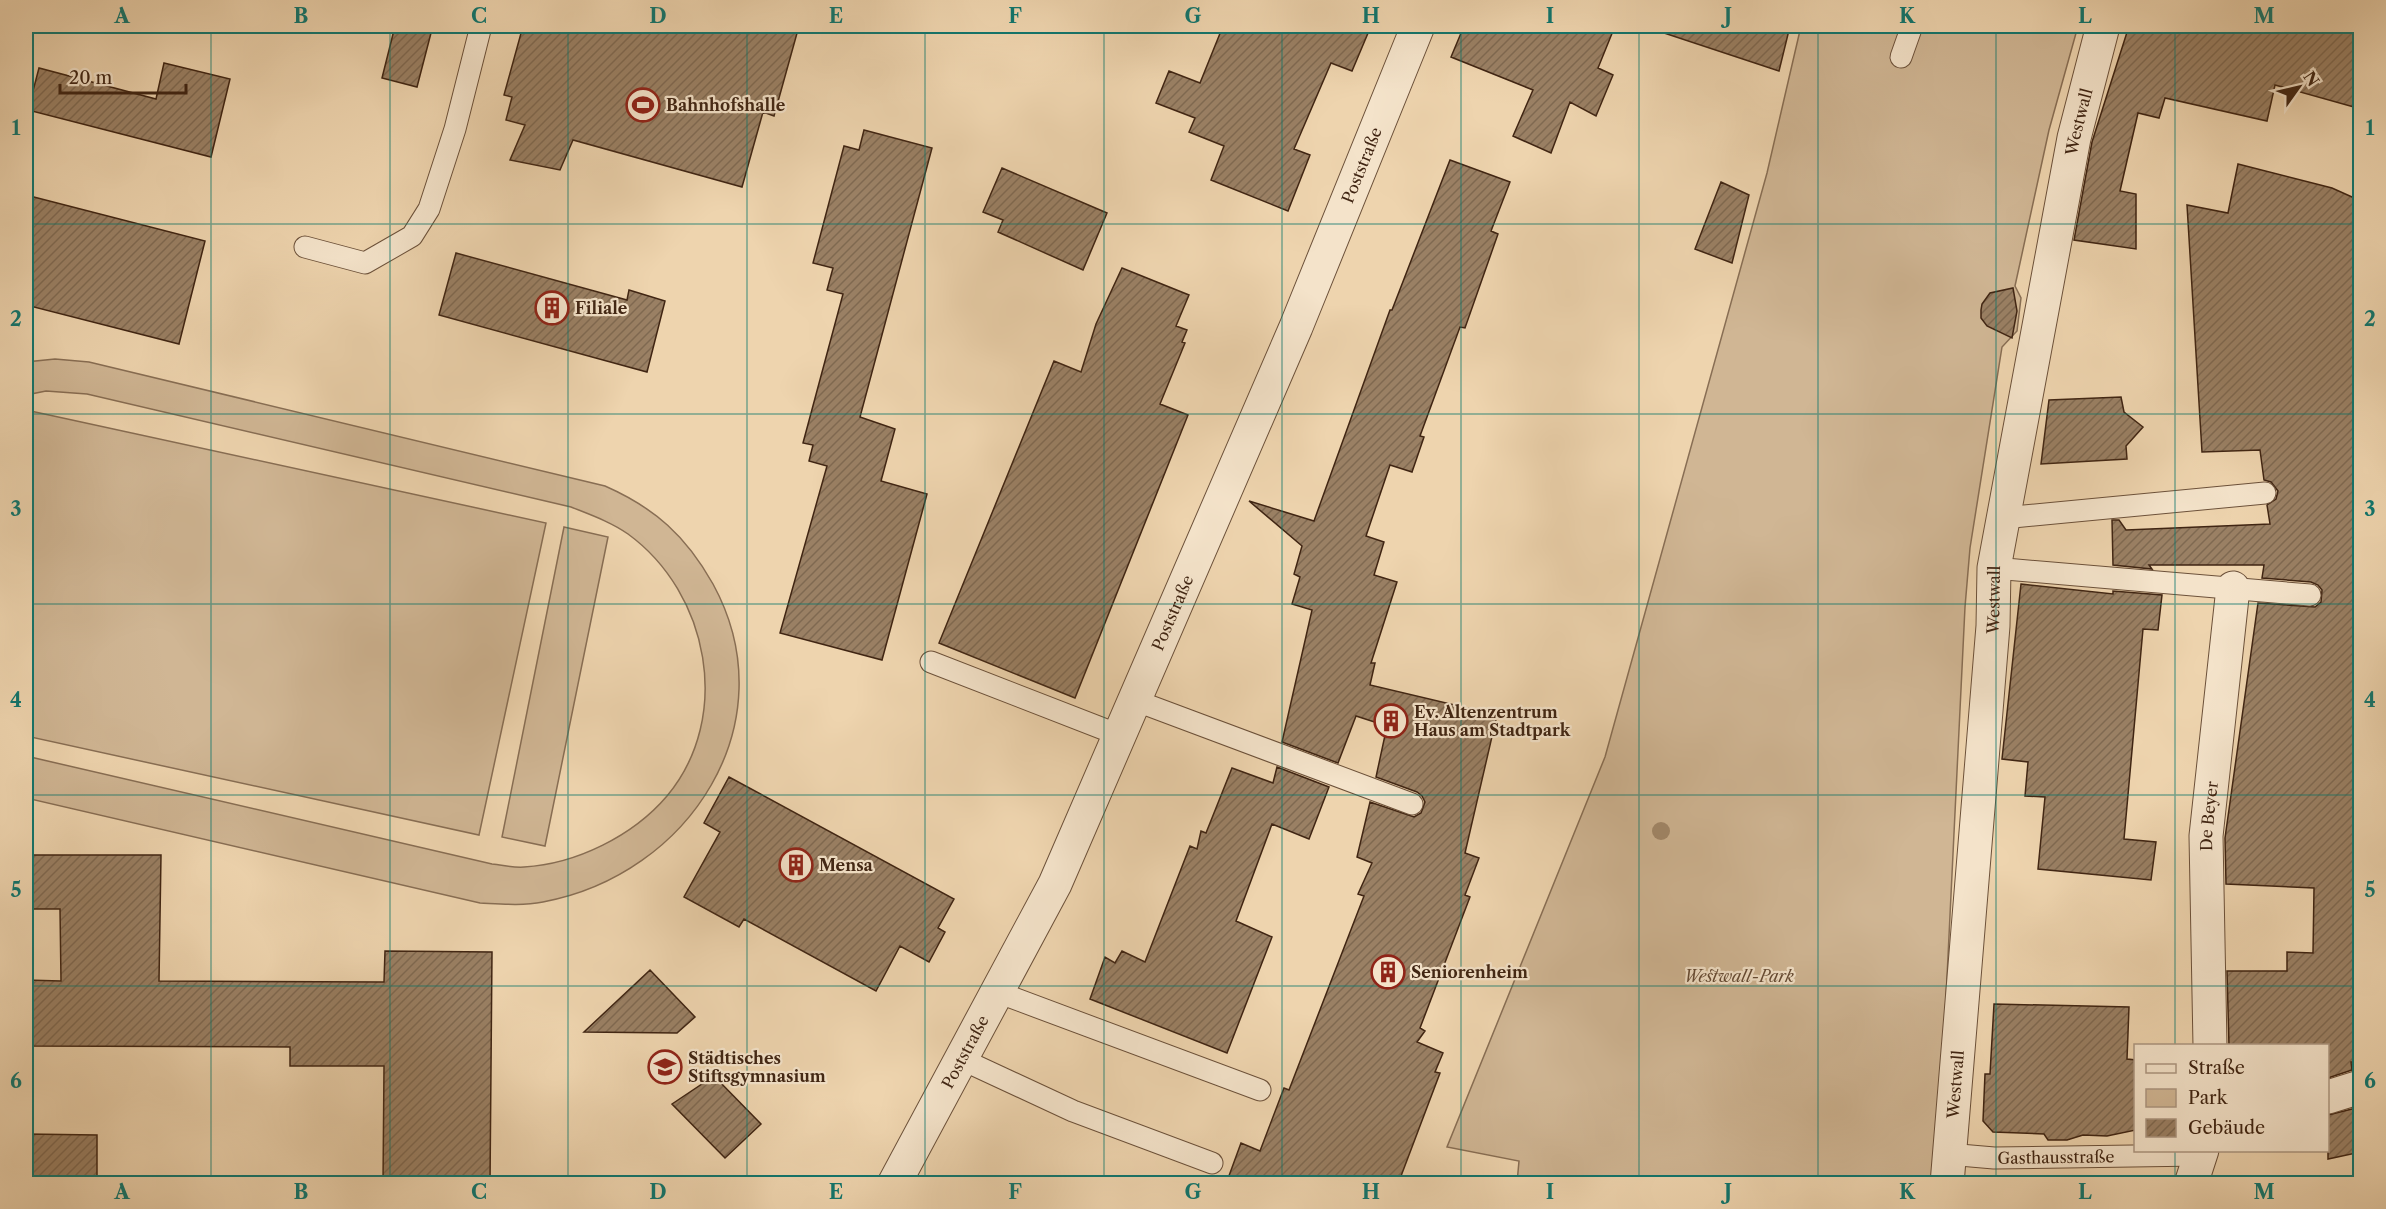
<svg xmlns="http://www.w3.org/2000/svg" width="2386" height="1209" font-family="'Libre Caslon Text',serif">
	<defs>
		<pattern id="building-hatch" width="6" height="6" patternUnits="userSpaceOnUse" patternTransform="scale(1.5)"><rect width="6" height="6" fill="#9a8064"/><path d="M-1 1l2-2M0 6l6-6M5 7l2-2" fill="none" stroke="#7f6951"/></pattern>
	</defs>
	<rect width="100%" height="100%" fill="#eed4ae"/>
	<filter id="stains"><feTurbulence type="fractalNoise" baseFrequency=".00333" numOctaves="4"/><feColorMatrix values="0 0 0 0 .2 0 0 0 0 .09 0 0 0 0 .02 0 0 0 .5 -.17"/></filter>
	<radialGradient id="worn" r=".72"><stop offset=".6" stop-color="#630" stop-opacity="0"/><stop offset="1" stop-color="#630" stop-opacity=".3"/></radialGradient>
	<path fill="#d0b694" stroke="#886e54" stroke-width="1.5" d="M1801,26H2078L2049,130L2015,286L2021,298L2017,331L2002,347L1970,548L1965,607L1937,1183H1517L1519,1161L1447,1147L1605,757L1767,173Z
		M55,359L89,362L605,486C655,508 686,536 713,584C789,723 689,875 543,902C522,906 501,904 480,903L26,798V756L492,864C503,865 514,868 524,867C576,864 633,836 667,796C733,717 709,593 628,534C611,522 591,515 571,507L87,394L46,391L26,395V362Z
		M26,410L546,523L479,835L26,736Z
		M564,527L608,537L545,846L502,837Z"/>
	<path fill="url(#building-hatch)" stroke="#402513" stroke-width="1.5" d="M395,26H404L431,33L417,87L382,78Z
		M523,26H799L774,116L763,112L742,187L573,140L560,170L510,160L525,125L506,120L512,97L504,95Z
		M1223,26H1371L1352,71L1331,63L1294,149L1310,155L1288,211L1211,180L1224,146L1189,132L1195,118L1156,103L1169,71L1200,83Z
		M1464,26H1615L1598,68L1613,75L1596,116L1570,102L1551,153L1513,136L1533,90L1451,57Z
		M1662,26H1790L1779,71L1661,32Z
		M2129,26H2361V109L2275,85L2267,121L2165,98L2159,118L2138,113L2120,191L2136,194V249L2074,240L2092,142Z
		M164,63L230,79L211,157L28,110L39,68L156,99Z
		M864,130L932,148L860,417L895,429L881,481L927,494L882,660L780,633L827,466L809,461L813,445L803,443L843,294L827,290L833,268L813,263L844,146L859,150Z
		M1450,160L1510,182L1491,231L1498,234L1465,328L1460,327L1420,436L1424,437L1412,472L1390,465L1366,536L1384,542L1374,575L1397,582L1371,663H1375L1370,685L1497,715L1465,853L1479,858L1465,895L1470,897L1420,1028L1425,1031L1417,1042L1443,1053L1435,1072L1440,1073L1398,1184H1226L1241,1143L1260,1151L1284,1088L1289,1090L1364,896L1358,894L1372,863L1357,857L1370,802L1414,817L1421,813L1425,802L1422,796L1417,792L1376,777L1387,726L1356,716L1338,763L1282,742L1312,610L1292,604L1300,577L1294,574L1302,546L1249,501L1314,521L1390,310H1392Z
		M2238,164L2332,188L2361,201V1062H2351L2352,1070L2328,1078V1046H2229L2227,971H2287V952L2313,953L2314,888L2226,884L2225,838L2258,603L2315,607L2321,602L2322,590L2318,585L2311,582L2262,578L2264,565H2149L2152,569L2113,565L2112,520H2119L2126,530L2270,524L2267,505L2276,499L2278,491L2271,482L2264,480L2260,450L2202,452L2187,205L2228,213Z
		M1002,168L1107,213L1083,270L998,232L1003,220L983,212Z
		M1721,182L1749,195L1732,263L1695,249Z
		M26,195L205,241L179,344L26,305Z
		M456,253L627,300L629,290L665,301L647,372L439,315Z
		M1122,268L1189,295L1176,326L1187,330L1182,342L1185,343L1160,404L1188,415L1075,698L939,643L1054,361L1081,372L1096,324Z
		M2013,288L2017,311L2012,338L1987,326L1981,318V310L1982,304L1990,293Z
		M2121,397L2124,412L2143,427L2126,446L2127,459L2041,464L2049,400Z
		M2021,584L2113,594V591L2162,595L2158,630L2143,629L2124,839L2156,842L2151,880L2038,869L2045,797L2025,796L2028,762L2002,759Z
		M1277,767L1329,787L1309,839L1272,824L1236,921L1272,937L1227,1053L1090,999L1105,957L1115,963L1122,951L1145,962L1190,846L1197,849L1201,831L1206,833L1232,768L1273,783Z
		M729,777L954,899L938,928L945,932L929,962L900,946L876,991L744,919L739,927L684,897L720,832L704,823Z
		M26,855H161L159,981L384,982L385,951L492,952L490,1184H383L384,1066H290V1047L26,1046V980L61,981L60,909H26Z
		M650,970L695,1017L677,1033L584,1032Z
		M1994,1004L2129,1007L2127,1059L2136,1060V1130L2107,1136L2083,1135L2067,1140H2048L2044,1134L1993,1132L1983,1121L1985,1074H1990Z
		M714,1076L761,1124L725,1158L672,1104Z
		M2360,1107L2361,1152L2328,1159V1115Z
		M26,1134L97,1135V1184H26Z"/>
	<g fill="none" stroke-linecap="round" stroke-linejoin="round">
		<defs>
			<g id="service">
				<path d="M1901,57L1912,26"/>
				<path d="M305,247L365,263L412,236L429,209L455,129L481,26"/>
				<path d="M2003,518L2265,493"/>
				<path d="M1994,568L2310,595"/>
				<path d="M931,662L1119,735"/>
				<path d="M1134,700L1412,804"/>
				<path d="M997,992L1260,1090"/>
				<path d="M961,1059L1073,1111L1212,1163"/>
				<path id="s1" d="M1948,1154L1994,1158L2200,1155"/>
			</g>
			<path id="pedestrian" d="M2328,1097L2360,1087"/>
			<g id="minor">
				<path id="s2" d="M2210,1046L2206,836L2233,588"/>
				<path id="s3" d="M1947,1184L1993,626L1994,568L2074,138L2103,26"/>
				<path d="M2191,1184L2202,1150"/>
			</g>
			<g id="tertiary">
				<path id="s4" d="M894,1184L1055,884L1296,327L1418,26"/>
			</g>
		</defs>
		<use href="#service" stroke="#6c513a" stroke-width="23"/>
		<use href="#pedestrian" stroke="#6c513a" stroke-width="35"/>
		<use href="#minor" stroke="#6c513a" stroke-width="35"/>
		<use href="#tertiary" stroke="#6c513a" stroke-width="35"/>
		<use href="#service" stroke="#f4e3ca" stroke-width="21"/>
		<use href="#pedestrian" stroke="#f4e3ca" stroke-width="33"/>
		<use href="#minor" stroke="#f4e3ca" stroke-width="33"/>
		<use href="#tertiary" stroke="#f4e3ca" stroke-width="33"/>
	</g>
	<circle fill="#a2886a" cx="1661" cy="831" r="9"/>
	<path fill="none" stroke="#0f766e" stroke-width="1.5" stroke-opacity="0.55" d="M211,26V1184M390,26V1184M568,26V1184M747,26V1184M925,26V1184M1104,26V1184M1282,26V1184M1461,26V1184M1639,26V1184M1818,26V1184M1996,26V1184M2175,26V1046M26,224H2360M26,414H2360M26,604H2360M26,795H2360M26,986H2360M2175,1150V1184"/>
	<defs>
		<symbol id="stadium-ring" viewBox="-11 -11 22 22"><circle r="9.5" fill="#f4e3ca" stroke="#8f2418" stroke-width="1.5"/><path d="M0-5a6.5 5 0 1 0 0 10a6.5 5 0 1 0 0-10ZM-3.5-1.8h7v3.6h-7Z" fill="#8f2418"/></symbol>
		<symbol id="building-ring" viewBox="-11 -11 22 22"><circle r="9.5" fill="#f4e3ca" stroke="#8f2418" stroke-width="1.5"/><path d="M-4-6H4V6H1V3H-1V6H-4ZM-2.5-4.3h1.7v1.8h-1.7ZM.8-4.3h1.7v1.8H.8ZM-2.5-1h1.7V.8h-1.7ZM.8-1h1.7V.8H.8Z" fill="#8f2418"/></symbol>
		<symbol id="school-ring" viewBox="-11 -11 22 22"><circle r="9.5" fill="#f4e3ca" stroke="#8f2418" stroke-width="1.5"/><path d="M0-5L7-2L0 1L-7-2ZM-4 1L0 2.5L4 1V4Q0 6-4 4Z" fill="#8f2418"/></symbol>
	</defs>
	<g fill-rule="evenodd">
		<use href="#stadium-ring" x="624" y="86" width="38" height="38"/>
		<use href="#building-ring" x="533" y="289" width="38" height="38"/>
		<use href="#building-ring" x="1372" y="702" width="38" height="38"/>
		<use href="#building-ring" x="777" y="846" width="38" height="38"/>
		<use href="#building-ring" x="1369" y="953" width="38" height="38"/>
		<use href="#school-ring" x="646" y="1048" width="38" height="38"/>
	</g>
	<g text-anchor="middle" dominant-baseline="central" stroke-width="4.5" stroke-linejoin="round" paint-order="stroke">
		<g font-size="16" font-weight="bold" fill="#402513" stroke="#f4e3ca" text-anchor="start">
			<text x="666" y="105">Bahnhofshalle</text>
			<text x="575" y="308">Filiale</text>
			<text x="1414" y="712">Ev. Altenzentrum<tspan x="1414" dy="18">Haus am Stadtpark</tspan></text>
			<text x="819" y="865">Mensa</text>
			<text x="1411" y="972">Seniorenheim</text>
			<text x="688" y="1058">Städtisches<tspan x="688" dy="18">Stiftsgymnasium</tspan></text>
		</g>
		<g font-size="16" fill="#402513" stroke="#f4e3ca">
			<text stroke="none"><textPath href="#s3" startOffset="1072">Westwall</textPath></text>
			<text stroke="none"><textPath href="#s4" startOffset="1122">Poststraße</textPath></text>
			<text stroke="none"><textPath href="#s3" startOffset="586">Westwall</textPath></text>
			<text stroke="none"><textPath href="#s4" startOffset="636">Poststraße</textPath></text>
			<text stroke="none"><textPath href="#s2" startOffset="230">De Beyer</textPath></text>
			<text stroke="none"><textPath href="#s4" startOffset="150">Poststraße</textPath></text>
			<text stroke="none"><textPath href="#s3" startOffset="100">Westwall</textPath></text>
			<text stroke="none"><textPath href="#s1" startOffset="108">Gasthausstraße</textPath></text>
		</g>
		<g font-size="16" font-style="italic" fill="#644933" stroke="#f4e3ca">
			<text x="1739" y="976">Westwall-Park</text>
		</g>
	</g>
	<rect width="2386" height="1209" fill="none" stroke="#eed4ae" stroke-width="66"/>
	<rect x="2134" y="1044" width="195" height="108" fill="#f4e3ca" stroke="#ac9781" stroke-width="1.5"/>
	<rect x="2146" y="1064" width="30" height="9" fill="#f4e3ca" stroke="#ac9781" stroke-width="1.5"/>
	<text x="2188" y="1074" font-size="18" fill="#402513">Straße</text>
	<rect x="2146" y="1089" width="30" height="18" fill="#d0b694" stroke="#ac9781" stroke-width="1.5"/>
	<text x="2188" y="1104" font-size="18" fill="#402513">Park</text>
	<rect x="2146" y="1119" width="30" height="18" fill="url(#building-hatch)" stroke="#ac9781" stroke-width="1.5"/>
	<text x="2188" y="1134" font-size="18" fill="#402513">Gebäude</text>
	<g transform="translate(2299 87) rotate(56)" stroke="#f4e3ca" stroke-width="4.5" paint-order="stroke">
	<path d="M0-4.5L10 22L0 15L-10 22Z" fill="#402513"/>
	<text y="-9" font-size="16" font-weight="bold" text-anchor="middle" fill="#402513">N</text>
	</g>
	<path d="M60 84v9h126v-9" fill="none" stroke="#402513" stroke-width="3"/>
	<text x="69" y="84" font-size="18" fill="#402513" stroke="#f4e3ca" stroke-width="4.5" paint-order="stroke">20 m</text>
	<rect x="33" y="33" width="2320" height="1143" fill="none" stroke="#0f766e" stroke-width="2"/>
	<g font-size="20" text-anchor="middle" font-weight="bold" fill="#0f766e">
		<text x="122" y="23">A</text>
		<text x="301" y="23">B</text>
		<text x="479" y="23">C</text>
		<text x="658" y="23">D</text>
		<text x="836" y="23">E</text>
		<text x="1015" y="23">F</text>
		<text x="1193" y="23">G</text>
		<text x="1371" y="23">H</text>
		<text x="1550" y="23">I</text>
		<text x="1728" y="23">J</text>
		<text x="1907" y="23">K</text>
		<text x="2085" y="23">L</text>
		<text x="2264" y="23">M</text>
		<text x="16" y="135">1</text>
		<text x="2370" y="135">1</text>
		<text x="16" y="326">2</text>
		<text x="2370" y="326">2</text>
		<text x="16" y="516">3</text>
		<text x="2370" y="516">3</text>
		<text x="16" y="707">4</text>
		<text x="2370" y="707">4</text>
		<text x="16" y="897">5</text>
		<text x="2370" y="897">5</text>
		<text x="16" y="1088">6</text>
		<text x="2370" y="1088">6</text>
		<text x="122" y="1199">A</text>
		<text x="301" y="1199">B</text>
		<text x="479" y="1199">C</text>
		<text x="658" y="1199">D</text>
		<text x="836" y="1199">E</text>
		<text x="1015" y="1199">F</text>
		<text x="1193" y="1199">G</text>
		<text x="1371" y="1199">H</text>
		<text x="1550" y="1199">I</text>
		<text x="1728" y="1199">J</text>
		<text x="1907" y="1199">K</text>
		<text x="2085" y="1199">L</text>
		<text x="2264" y="1199">M</text>
	</g>
	<rect width="100%" height="100%" filter="url(#stains)"/>
	<rect width="100%" height="100%" fill="url(#worn)"/>
</svg>
